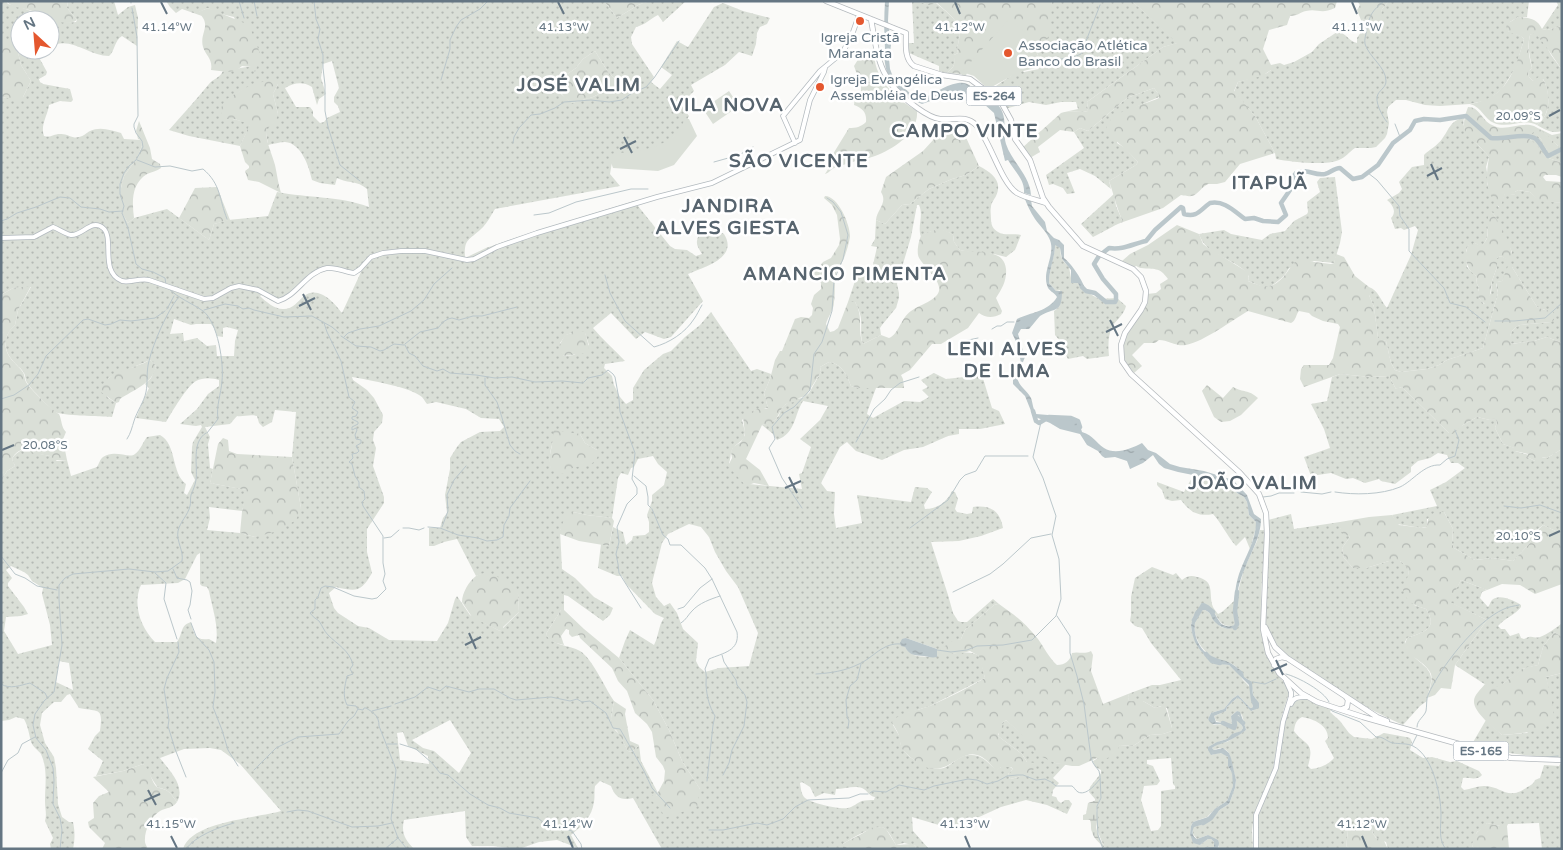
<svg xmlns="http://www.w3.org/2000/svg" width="1563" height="850" font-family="'Varela Round',sans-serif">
	<defs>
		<pattern id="green-dots" width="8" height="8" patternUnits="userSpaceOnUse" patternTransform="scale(1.25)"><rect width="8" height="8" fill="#dadfd7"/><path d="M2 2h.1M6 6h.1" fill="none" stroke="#b4b9b4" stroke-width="1.8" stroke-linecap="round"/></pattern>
		<pattern id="forest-crowns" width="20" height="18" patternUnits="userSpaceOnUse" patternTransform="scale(1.25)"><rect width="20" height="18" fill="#dadfd7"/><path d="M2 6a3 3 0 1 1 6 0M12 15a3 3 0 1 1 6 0" fill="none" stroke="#b4b9b4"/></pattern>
		<pattern id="wetland-marsh" width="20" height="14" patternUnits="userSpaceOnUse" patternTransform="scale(1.25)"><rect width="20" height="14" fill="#dadfd7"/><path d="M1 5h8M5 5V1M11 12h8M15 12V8" fill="none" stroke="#b4b9b4"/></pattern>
		<pattern id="water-ripples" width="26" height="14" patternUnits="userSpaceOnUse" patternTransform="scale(1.25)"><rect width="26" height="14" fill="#bbc7cb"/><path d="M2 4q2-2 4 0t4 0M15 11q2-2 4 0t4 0" fill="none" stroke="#9ca6aa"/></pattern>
	</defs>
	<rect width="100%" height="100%" fill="#fafaf8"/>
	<path fill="url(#green-dots)" fill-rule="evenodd" d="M1,1H6L8,4C16,6 24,8 31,11C46,17 59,24 76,22L77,20L67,8L68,1H114L118,15L128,7L135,5L138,18L137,46L122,36C114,41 115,51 109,56C88,56 70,35 50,47V20H20V50H37L36,52L47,72L46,75L39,79L40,82L43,84L70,89L73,100L71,102L60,101L49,105C48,115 40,125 44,136C51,138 53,134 60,134C66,133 73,139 79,137C84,136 86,133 90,131C100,126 111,130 121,133L124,139L141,140L142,145L138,157L124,176L120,192V210L128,223L134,218L167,209L209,240L214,224L228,220L268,216L277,192C308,198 340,196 369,207L367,189C357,180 349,184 337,178L335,185L320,183L312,180C309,166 301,143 285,142C280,142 273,144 268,145C268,141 266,136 266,132C265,125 274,118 278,114L273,94L278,84L241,91L225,101L228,118L251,123L240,146L189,136L169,130C182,115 196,100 209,84C213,79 220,78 223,71C235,72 238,66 251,67L234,17L217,13L208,8L199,12L202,16L182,9L176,13L170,7L166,1H604L617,18L638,5L650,1H686L663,22L658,15C650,19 645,25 636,27L631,37L632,44L654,77L651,82L660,89L672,75L661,67L677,41L688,47L714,7L723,3L743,11L770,18L767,24L760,27L757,33L756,44L752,56L739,52L725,65L691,85L694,91L681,104L689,116C686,121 683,129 678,133C661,150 634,155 612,162L610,174L620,186L495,209C491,215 487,224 481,229C468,241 464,239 465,258L486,248L533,232L634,201L670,246L675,249L687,250L696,256L702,254C697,246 695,243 699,235C708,231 716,229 724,234C739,258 704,267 688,274L703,301L671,337L664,339L645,332L636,339L611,313L593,328C603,340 615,350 625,361L605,364L604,368L612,376L614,385L620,397L626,404L633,400V388L644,370L663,354L671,351L685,337L700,325L711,312L751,371L757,369L771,374L770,379L764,393L768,408L753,411L742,420L745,432L744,438C741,442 733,446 732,450C730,455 731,458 729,463L749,484L802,489L799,474L802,473L811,447L800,439L820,420L828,406L803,401C794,415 796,433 777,440L773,434L762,425C769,423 775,422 779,415C780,413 780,410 782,408C786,402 797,398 803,398L809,393L821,372L820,367L829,362C841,363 847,375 851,386L859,388H876L868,410L867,414L873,418L904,401L920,402L929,397L922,390L928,387L921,380L934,373L946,379L982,375L992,408L999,411L1005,424L980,429H959V434L948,436L923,447L904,450L882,460L856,451L847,442L840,447L821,483L827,491L835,492L834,514L836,528L862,523L857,495L911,502L915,487L927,488L932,492L924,505L925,509C937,509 947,502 952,491L955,492L958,499L955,509L957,512L967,514L972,513L973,507C990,505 1000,510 1003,528L981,536L959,541L931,542L948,595L953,613L958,621L961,622H967L993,599L999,604L994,605L965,630L961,639L954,641L951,653C963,654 968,650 980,656L985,678L930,706L908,713L893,725L900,737C899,745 904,752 910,757C920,764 933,773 946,767C954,763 960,755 970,755C982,754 988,763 996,770L1001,767H1010L1013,769L1008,774L1010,779L1019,777L1027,762L1022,754L998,736L1002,723L1006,720L1055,763L1066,764L1053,778L1059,783L1053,790L1052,796L1056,797L1058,801L1061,803L1065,800H1069L1072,804L1067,814L1047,805L1026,800L1001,807L966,823L942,826L912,817L913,831L929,849H915L916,846L904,843L896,845C893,840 889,831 884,828C875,824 851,839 843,844V849H662L633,798C621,801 615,797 611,786L600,781L595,786C594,791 595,796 594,802C592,817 582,826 571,835L578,848L557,840L539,842L519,849L493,846H472L466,837L465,811L404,820C401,833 405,840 414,849H183C191,821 258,818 281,811L240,764L221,750L210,748L184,749L160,758C169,770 186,786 177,802C174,798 170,792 166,790C163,788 158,789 156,785C151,778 148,771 143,764L123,771L96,776L103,761L88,749L95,736L100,731C103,707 100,712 79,708L70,694L67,695L61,702H54L42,713L40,725L45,743L54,757L56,768L58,804L62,817L69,822H73C75,832 75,839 73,849H51L50,844L53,838L45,821C47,814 45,809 45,801C45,786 48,769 41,754C38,750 33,747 31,742C29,734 28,726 24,719L16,717L9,720L1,721L2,479L7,471L15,466L12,459C15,453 22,449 29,448L40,454L50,456L57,461L67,460L71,476L97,467C99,464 100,459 103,457C115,449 129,459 135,454C140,451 143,442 147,437L160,435C177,444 171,473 186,484L184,493L187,495L195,480L191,472L192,447L193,442L202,427L201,425L196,426L180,424L197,409L208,394L219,386V380C213,378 203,377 196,381C187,386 172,412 166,422L136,418L142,403L149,388L145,384L151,378L156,367L154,363L150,360L108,378L107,397L116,403L112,417C101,416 62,416 55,412C51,409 30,388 28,384C25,381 26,377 24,373C22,369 17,366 14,362C2,350 3,335 15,325L18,310L31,287L13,288L1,295V96L6,98L23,97L31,81L21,65L16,44L11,40H1ZM595,51L608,72L617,81L616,85L593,97L572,103L561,94L556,82L576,68L583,59ZM332,61L339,88L334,97V102L338,106L340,112L327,118L324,122L320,123L313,116V111L310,107H296L285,88C294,83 302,81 312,87L317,105L319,99L326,94L321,78L323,64ZM332,268L353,274L361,272L342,313C334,302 318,285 304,296C298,301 293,309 284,309C276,310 266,302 260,296L262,295L272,301L277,302L296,290L320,270ZM174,319L191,325L196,324H211L214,328L217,336L223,337V328L227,327L238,330L235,341L234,356H217L216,345L207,346L197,338L184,341L183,333L170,334ZM572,333H585L589,345L574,355L563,356L560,343L566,335ZM352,377C368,380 411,387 422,397C424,399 425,402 427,404L436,402L466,409L481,418L499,419L504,427L500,431L480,432L461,442L457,447L450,458V469L445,495L447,513L443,518L440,528H429V546H434L444,542L457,539L476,576L482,574L518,594L519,612L500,631L470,615L457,596L455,599L448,623L437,641L389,640L369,628L358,626L338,613L334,608L329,593L336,587C357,592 361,592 372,573L367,552V529L384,503V497L373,466L376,448L373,440L374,432L382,423L383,415L374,398L367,390L353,380ZM275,410L296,412L292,457L301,508L255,537L240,533L207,530L210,518L209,507L242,511L247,493V490L210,483L213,469L210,468L208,444L210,437L205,427L230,424L237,416C244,417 249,414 257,416L259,423L263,427L272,422ZM580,434L585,443L597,450L568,470L551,468C548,457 551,448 554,438ZM653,456L658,464L667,472L664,485L652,495V501L647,515L649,522V532L645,535L633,536L632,540L626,545L623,532L613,527L609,546L601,544L598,568L617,576H622L626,584L655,614L664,618C658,626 659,636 654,645L630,630L625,641L619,658L653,700L669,730L682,761L700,789L662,809L658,805L656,796L658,793L641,761L639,745L632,752L628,751L619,734L615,730L611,718L614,701C605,688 592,658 580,651C570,645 552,646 546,634L561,610H564V595L568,596L603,621L610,615L613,608L594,597L575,578L562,569L560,530L573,512L587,515L612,518L618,478L621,473L628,475L631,468L634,467L638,459ZM689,524L701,527L709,537L715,552L726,571L738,587L758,633L749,666L719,668L705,672L699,667L696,661L698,643L683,629L677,613L670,603L664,606L656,597L652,583L662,543L668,534ZM200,553V584L202,586L207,587L209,591C212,607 219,626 216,643L209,639C195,641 194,634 191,622C180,625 183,634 177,642H155C141,628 132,604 141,585L178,583L185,579L197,555ZM11,566L24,572L28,575L32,581L43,588L42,594L50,625L52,645L18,654L4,631L6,617L21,616L28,614L24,607L8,586V583L12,578L6,570ZM906,638L937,649V657C924,656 912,659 905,647ZM59,661L69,663L73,690L56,682ZM450,720L471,753L459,773L434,751L423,748L412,740ZM403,732L408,746L428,756L429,764L400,760L397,733ZM802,782L810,787L815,797L824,793L835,795L836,789C844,789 854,785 862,788C867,790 869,796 875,797L874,800C870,800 866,800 862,801C857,803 853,807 848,808C840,810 811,803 805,798C801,794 801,789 800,783Z
		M912,1C921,1 927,6 936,3C945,11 959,20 960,32C960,40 956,46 958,53L954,55C954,66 956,65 947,73L939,71V66L909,53L906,43H914Z
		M1052,1H1132L1178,43L1163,47L1087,102L1088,111L1082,112L1069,111L1078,109L1076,102H1061L1046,105L1029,102L1005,109L997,98L1004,93L996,86L1021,69L1024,72L1039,69L1037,66L1040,60L1036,51L1037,47L1042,45Z
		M1389,1H1529L1527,17H1518L1510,22L1508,31L1521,36L1524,39L1516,67L1502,89L1488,100L1470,104L1440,106L1425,105L1406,100H1396L1388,107L1387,112L1389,123L1387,134L1385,138L1376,147L1371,148H1355C1349,152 1346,157 1339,160C1325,166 1291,162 1276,159L1275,153L1255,116L1234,92L1238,82L1267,73L1271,70V65L1280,63L1284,65L1294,62L1312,52L1319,44L1337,32C1346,32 1348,41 1357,43V38L1363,29L1361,20L1380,17L1382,9Z
		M1556,1H1562V26L1547,30L1542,29L1558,5Z
		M1535,32L1545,43L1551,55L1562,70V131C1552,134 1546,130 1537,125C1539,123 1541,121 1543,119C1551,109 1549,89 1543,79L1533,81L1529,77L1528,72L1532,68C1530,57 1527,47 1530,35Z
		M1154,88L1159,95V97L1124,112L1117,143L1125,148L1138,162L1136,165L1109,181L1111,189L1095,176L1080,169L1067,173L1075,193L1067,194L1063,188L1053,184L1049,185L1046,175L1084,148L1074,132L1080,128L1088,131L1127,98Z
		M1464,118C1460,135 1480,144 1489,157L1486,167L1488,177L1487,184L1499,208L1505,193L1515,195V192L1518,190L1530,192L1538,200L1562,203V343L1547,337L1534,341L1510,344C1509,335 1511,329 1520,325L1551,322L1548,311L1537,307L1512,267L1502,281L1497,282L1496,285L1498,293L1483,348L1447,360L1439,365L1427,369L1401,372L1395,370L1391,363L1386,341L1378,339L1374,307L1369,295V287C1378,290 1381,301 1387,308L1411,255L1418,230L1415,226L1404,230L1401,228L1395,229L1391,218C1397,212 1393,205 1387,200L1399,193L1402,189L1399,182L1412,167L1424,165V155C1429,150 1438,145 1442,139C1449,130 1450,120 1464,118ZM1493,213L1512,252L1509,260L1501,256L1497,258V267L1492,281L1491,293L1484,304C1480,299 1476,295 1479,288L1477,284L1476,276L1467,267L1466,251L1468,246L1475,243L1481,247C1491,238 1486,228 1489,220C1490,217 1492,215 1493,213Z
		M1538,128L1552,135L1562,133V163L1546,157L1528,137L1529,135L1534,131L1541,139L1547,150L1558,146Z
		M979,166C992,173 1003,181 996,196C994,200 991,203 991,207C990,211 991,215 991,219C991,225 993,229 998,232C1004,236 1014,233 1021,235L1015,250L1006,257L994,254L969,252L960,250L954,242L953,235C943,228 930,229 921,237C917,226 924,216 919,205H917L911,237L897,284L899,293V298L896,308L882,325L880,328L881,335L863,344C859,334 863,324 860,314C859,310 857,306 855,302H848L860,266L874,270L873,265L877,247L871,246L875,239L876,220L885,224L902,205L910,204L929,189L952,179L966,175Z
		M1335,177L1342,232L1340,243L1334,263L1314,261L1289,268C1286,274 1283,277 1278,281C1267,291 1261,286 1248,281L1249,276C1237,258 1206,257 1199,234L1224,230L1231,234L1262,240L1270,234L1285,231L1294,221L1307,214L1308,212L1307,202L1320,192L1317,182L1320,178Z
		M1114,194L1116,206L1123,222C1112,226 1104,232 1093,237L1081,224Z
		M1055,244L1060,248L1061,257L1064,262L1069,267L1071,278L1074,283H1078L1083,290L1099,299L1117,298L1126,306C1124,315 1116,320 1112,327C1108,336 1108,346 1109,356L1087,359L1083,356L1068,359L1062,348L1060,341L1055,335L1054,311L1059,307L1061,297L1060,290L1056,291L1049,283C1049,269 1055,257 1055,244Z
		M1340,374L1371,377L1389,376L1396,389L1402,387L1449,433L1477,417L1490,420L1495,419L1497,422L1495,428L1503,444L1515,448V451L1529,455L1527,457L1535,461H1541V457L1547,458L1562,449V534L1543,525L1538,529L1529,544L1513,561L1493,558L1475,560L1454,548L1452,543L1453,529L1444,512L1427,519V527L1421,528L1397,524L1392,515L1437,506L1430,490L1446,482L1465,468L1458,463H1451L1447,455L1438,453L1430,458L1418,461L1411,467V472L1395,484L1381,481L1379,479L1365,483L1353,478L1346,479L1331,473L1311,476L1304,457L1330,448L1324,429L1311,404L1327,401L1332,377Z
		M1194,474L1228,482L1237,493L1244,497L1247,502L1249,515L1256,522V528L1250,549L1245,537L1236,546C1227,536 1222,524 1213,514C1198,517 1190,512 1181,500L1172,501L1165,499L1162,490L1157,485V482L1184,492Z
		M1291,514L1294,529L1340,522V528L1350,537L1342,548L1344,558L1353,568H1366L1389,561H1400C1406,565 1410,568 1408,576L1414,605L1426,609C1439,629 1423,632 1407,638L1405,642C1407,646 1408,650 1411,653C1416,661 1430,667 1431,677C1432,686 1427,693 1427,701L1420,706L1403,725C1361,707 1323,680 1285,655L1277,647L1265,622L1268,520Z
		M1260,530H1265L1261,595L1262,638L1270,661L1276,673L1288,687L1289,693L1282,715L1273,769L1254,814L1252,831L1253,849H1218L1219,846L1208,835L1197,839L1193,834V826L1201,825L1221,809L1229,804L1231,799L1235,788L1236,780L1229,753C1224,747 1220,747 1214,750L1212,748L1219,743L1227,742L1246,730L1242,715L1237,711L1231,716L1232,725L1216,721L1214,716L1226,711L1227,707L1237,698L1240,699L1253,711L1256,699L1253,695V691L1248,679L1244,678C1242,670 1235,665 1228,662C1225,661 1222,662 1220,661C1208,656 1198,646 1195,633C1194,624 1195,618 1200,610H1205C1219,617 1213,633 1237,627L1236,599L1244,569L1257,541Z
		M1152,567L1173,575L1176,573L1182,580C1187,576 1191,575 1197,577C1216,581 1208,594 1213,607C1214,609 1216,611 1218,614L1222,612L1234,601L1235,624L1233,626C1221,627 1219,620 1214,612C1211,609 1207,607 1203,605L1193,617L1191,625L1192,633L1200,650L1217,663L1229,665L1239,674L1243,680L1250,687L1253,706L1252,708H1250L1238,695L1232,699L1224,709L1211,713L1208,719L1214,725L1222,724L1231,727L1236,720L1237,716L1239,715L1241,723L1243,728L1241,731L1232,735L1227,739L1220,741L1208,747L1212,755C1219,752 1223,752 1228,757V766L1232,773L1234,784L1227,801L1216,808L1207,817L1193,822L1191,826L1190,834L1200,845L1208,839H1211L1214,842V847H1212L1203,849H1106C1096,833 1093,817 1099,800L1095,801V799L1089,792L1090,787L1101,773V770L1095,767L1093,761L1120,745L1133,746L1150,735L1163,734L1172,731V728L1167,708L1161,706L1155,708L1143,701H1129L1128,694L1152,685H1160L1181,680L1151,643L1142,628L1135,626L1130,621L1131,615V597L1135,578ZM1171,758L1173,784L1175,786V789L1161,791V826L1158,830L1151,831L1141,800L1144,786L1157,785L1160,781L1153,766L1147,764V760Z
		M1461,580L1487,590L1482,592L1480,598L1488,607C1490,605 1490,602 1492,600C1499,593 1515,601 1521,605V607C1515,615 1505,618 1498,626L1501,629H1505L1510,636L1519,633L1521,638L1524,639C1533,634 1533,639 1540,637C1548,634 1556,628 1562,623V637L1554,632L1543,647L1538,665L1522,669L1499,687H1489L1455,665L1487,620L1449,602Z
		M1562,673V758C1531,756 1501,754 1472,744L1486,720L1502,735L1527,733L1552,707L1546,677Z
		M1301,697L1317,704L1332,708L1330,712L1340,721L1349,733L1354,737L1372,739L1384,733L1406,737L1410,738L1412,742L1410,750L1423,758L1432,757L1450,762L1457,761L1479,771L1482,775C1477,781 1469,777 1463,778L1461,787L1464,790C1471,789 1477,786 1484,786C1502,786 1507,801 1526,788C1530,785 1533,785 1535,780L1540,778L1544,765L1559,766L1562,761V849H1542L1539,823L1508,824L1507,826H1500L1487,823L1485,827L1477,832L1472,845L1474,849H1388L1386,842C1378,839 1372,837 1372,828L1356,826L1348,830L1346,849H1257L1256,814L1273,778L1282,730L1290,704ZM1302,717C1314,719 1328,725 1328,738L1325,741L1334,758C1328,765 1320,768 1311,769L1308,766C1315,741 1306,747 1294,731C1295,724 1296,720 1302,717Z"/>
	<path fill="url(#forest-crowns)" d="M6,1H68L67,8L77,20C66,28 43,17 32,11C23,7 13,9 6,1Z
		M604,1H650L638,5L617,18Z
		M918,1H1052L1050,34L1046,40L1038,47L1036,51L1041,63L1037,66L973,62L965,77L961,74L947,73C956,65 954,66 954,55L958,53C956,46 960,40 960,32C959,20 945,11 937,3L929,5Z
		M1132,1H1337L1335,8C1320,15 1318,8 1306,11C1300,12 1298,16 1290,16L1287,25L1269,30L1263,49L1271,65V70L1262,76L1238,82L1234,91L1255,116L1275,153L1240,164L1225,182L1217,184H1208C1195,192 1198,199 1181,195L1163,208L1123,222C1117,209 1114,195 1109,181L1136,165L1138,162C1128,151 1117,142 1106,131C1107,110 1143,106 1159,98V95L1154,88L1127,98L1088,131L1080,128L1074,132L1060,130L1038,147L1040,152L1030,158L1022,148L1061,113C1070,109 1079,113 1088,111L1087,102L1163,47L1177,43Z
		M1357,1H1389L1382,9L1379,29L1374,24L1371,19L1361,20L1357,10L1360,5Z
		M208,8L249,25L261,56L255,72L251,67L242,66C233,75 222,71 211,70C213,59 206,56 203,47C199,32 213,26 198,12Z
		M1518,17C1529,18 1537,18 1542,29L1547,30L1562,26V70C1553,57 1545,44 1535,33L1530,35C1527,47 1529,57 1532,68L1528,72L1529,77L1533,81L1540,76C1550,85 1551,108 1543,119C1541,121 1539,123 1537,125C1522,118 1509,129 1494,123C1484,119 1482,107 1470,104C1507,98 1515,71 1524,39C1520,33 1510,36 1506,28L1507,24Z
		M6,39L11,40L16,44L21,65L31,81L23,97L17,100L6,98L1,96V40Z
		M595,51L608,72L617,81L616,85L593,97L572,103L565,98L555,85L556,82L576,68L583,59Z
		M868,54L874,55C876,81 896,98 917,111C919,133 893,149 875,156C868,159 860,159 852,162C847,164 839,166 834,168C830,170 829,173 825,174L834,160L833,154L849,128C856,128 861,127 866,122C867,112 862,108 854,105L855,96L861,95V85L854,66L859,58Z
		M278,79V84L273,94L278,114L274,126L267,127C264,139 272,153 275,165C277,174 278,183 281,193L259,182L248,180L245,171L249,168V166L245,162L240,146L250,124L234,119H224L220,110L225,100L252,84Z
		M1468,107C1480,107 1481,120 1492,125C1505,133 1520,121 1534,126C1543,130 1551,140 1558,146L1560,150L1556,152H1549L1543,145L1541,139L1534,132L1529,135L1528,138L1537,145L1546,157L1562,163V177L1556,175H1545L1543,177L1546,181L1562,182V203L1538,201L1530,192L1518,190L1515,192L1516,195L1505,194L1500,208C1484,192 1486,177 1489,157C1473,135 1456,139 1468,107Z
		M139,121L150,148L152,159L160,164L161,168C157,171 151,172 147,174C131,184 132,202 134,218L128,223L120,210V192L124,176L138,157L142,145L141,140L138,139L136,131Z
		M955,132L964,133L979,166L966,175L952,179L929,189L910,204L902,205L885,224L876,220C877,209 888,203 881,192L886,177L923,151L934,139Z
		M217,187L230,220L214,224L209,240L179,218L195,188Z
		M825,196C838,196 850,224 850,236C850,240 845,258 842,262C839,268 841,261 838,268C833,278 836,291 834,302C834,310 828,316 826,324L830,332L834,331L838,328L848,302H855C864,317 857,329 863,344L881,335L889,338C899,334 900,319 911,311C919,305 930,303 937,295C947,283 920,265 918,255C917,249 919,240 921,236C932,229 943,227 953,235L954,242L960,250C975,254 1004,247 1006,269C1007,280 1002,289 996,298L1002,311L1001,314C993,318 986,318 979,313L968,328L941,344H932L910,370L901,375L903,379L904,388H859L851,386C847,375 841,363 829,362L820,367L821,372L806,396L799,398L794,402L786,404L782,408L776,419L771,423L762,425L746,459L760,470L769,486L754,483L746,486L728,466L732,458L731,452L733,447L741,442L745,435L743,416L746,412C753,413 758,407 766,409L768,408L764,393L770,379L775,360L780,351H782L795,319L801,317L809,318L812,315L813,308L811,304L814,295L821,289V283L819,279L813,278L810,271L817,270L823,262L831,258L839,245L840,239L837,215L832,205L824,198Z
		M1491,211L1493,213C1500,226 1513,244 1512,259L1509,261L1501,256L1497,258V267L1492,281L1489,301L1486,304L1482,302L1477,295L1479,288L1477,284L1476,276C1466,269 1462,254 1470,243H1475L1481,246C1494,237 1483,220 1491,211Z
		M1177,225L1199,234L1203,244L1207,247L1249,273L1248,281C1265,288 1272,290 1285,275C1290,269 1291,264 1298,260L1331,264L1334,263L1336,254L1344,257L1355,276L1369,287V295L1374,307L1378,338L1386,341L1391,363L1395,370L1401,372L1427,369L1439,365L1447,360L1483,348L1498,293L1496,282L1502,281L1508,266L1512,267L1537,307L1545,310L1552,311L1554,314V320L1551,322L1520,325C1511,329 1509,335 1511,344L1534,341L1547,337L1562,343V449L1547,458L1542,457L1541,461H1535L1527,457L1528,454L1515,451L1514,448L1503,444L1495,428L1497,422L1495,419L1490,420L1477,417L1463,425L1454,433H1449L1402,387L1396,389L1389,376L1371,377L1340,374L1304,387L1300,379L1301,369L1304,365H1329L1333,358L1340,327L1338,324L1323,321L1312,316L1309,313L1299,311C1296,314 1296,321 1291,323L1248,311C1231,321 1205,341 1186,345C1177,347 1168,340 1159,340L1155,343H1144L1132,355L1142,366L1134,373L1122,358L1119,344L1123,335L1138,316L1147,294L1156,293L1161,289L1160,284L1168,279C1159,266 1154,270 1141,268C1133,266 1141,265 1133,267L1122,261L1130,254L1148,245Z
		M31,286L18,310L15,325C3,336 2,350 14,362C16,365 20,368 22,371C25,374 24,378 26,382C29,388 53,411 59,414C62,420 61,427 66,432L61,444L65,450L67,460H53L50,456L33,453L29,448C21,449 15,452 12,459L15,466L7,471L1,481V295L13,288Z
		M574,330H577L585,332L589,347L588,353L562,356L559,346L565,335L572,333Z
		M150,360L154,363L156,367C152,384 133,390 120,399L119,402L116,403L101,392C101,372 135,369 150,360Z
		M1207,385L1223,398L1233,387C1244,393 1248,389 1258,398L1241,415L1230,421L1221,422L1214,417L1202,391Z
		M553,430L580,434L585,443L597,450L599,453C593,474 572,460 567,474C536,474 556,448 553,430Z
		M223,438L228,440L229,451L237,454L292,457L301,508L296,520L278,531L255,537L240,533L242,512L246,490L210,483L218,444Z
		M567,512H573L587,515L612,518L614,521L609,546L579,541L560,534V530Z
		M1437,512H1444L1453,529L1452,543L1454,548L1475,560L1493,558L1513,561L1529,544L1539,529L1543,525L1562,534V584L1535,594L1520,585L1502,584L1487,590L1461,580L1450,602L1487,620L1455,665L1451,689L1441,688L1435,695L1427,698C1429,691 1433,682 1431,674C1428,665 1411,655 1403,651L1407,638C1423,632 1439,629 1426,609C1414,605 1407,603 1403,590C1406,576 1415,572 1400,561H1389L1366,568H1353L1344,558L1342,548L1350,537L1347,535H1343L1340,528V522L1369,517L1392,515L1399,525L1423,528L1427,527C1428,518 1428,515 1437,512Z
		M488,572L516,586L518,594L519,612L503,627V630L500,631L472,617L462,602C462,593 469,581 476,576C479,574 484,573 488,572Z
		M999,604C1016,616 1024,622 1038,639C1044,647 1049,658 1057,665C1065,665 1070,661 1072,653C1079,651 1083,655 1091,651L1093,655L1091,671L1103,704L1128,694L1129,701H1143L1155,708L1165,705L1172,728V731L1163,734L1150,735L1133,746L1120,745L1115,754L1110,757L1102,760L1097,758L1079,766H1072L1055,763L1036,754L1028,747L1023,736L1006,720L1002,723L1005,728L998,734V736L1022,754L1027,762L1035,763L1034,769C1027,775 1019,777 1010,779L1008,774L1013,769L1011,767H1001L996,771C992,766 987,760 982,757C959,744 948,783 918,763C913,759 907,755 903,750C900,745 900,741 899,736C898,731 894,727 892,722C901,711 919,711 932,705C950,697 968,688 985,678L979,656L970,651L959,654L951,653L942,658L939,650L954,640L961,639L965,630L994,605Z
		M561,610H564L584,629L619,658L653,700L669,730L682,761L700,789L697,807L664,818C661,804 655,807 649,797L651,795L656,796L664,781L665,771L663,766L656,757L652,732L647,724L635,713L627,691L618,681L612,668L580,638L579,635L572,637L569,634V630L566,629L561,636L564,645C556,643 549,642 546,634Z
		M1554,632L1562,637V673L1546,677L1551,696L1554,718C1543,734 1519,733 1502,735C1494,728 1473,712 1474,701C1474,695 1481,689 1485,684C1500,694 1510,675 1522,669C1527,667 1533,666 1538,665L1543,647Z
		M614,701L626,709L625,714L630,741L639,745L632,752L628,751L617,731L612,727L611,718Z
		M143,764C151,772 150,777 155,785C158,789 162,788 166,790C170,792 174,798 177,802C172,809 167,807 160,811C151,816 144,831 145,842C145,843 147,847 148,849H102L105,843L89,827L88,822L94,818L93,803L99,796L109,792L93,777L123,771Z
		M1487,823L1500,826H1507L1509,849H1474L1472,845C1473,842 1473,837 1476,834C1479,829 1484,828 1487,823Z
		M1356,826L1372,828V832L1376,838L1383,839L1388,849H1346L1348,830L1352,827Z
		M882,827L886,829L896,845L911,844L916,846L915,849H843V844C851,838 863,835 870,828Z"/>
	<path fill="url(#wetland-marsh)" d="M1100,799L1096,811L1098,818C1092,826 1101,841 1106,849H1104C1101,843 1094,840 1092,832C1090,828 1092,825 1090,820H1083V815L1086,814L1088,803Z"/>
	<path fill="#dadfd7" d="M1009,19L1033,39L1040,67L1019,72L988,89L974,76L962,72Z
		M729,91L739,106L713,124L703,109Z
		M685,119H689L697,136L674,165L658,171L613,168L608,154C632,152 659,151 677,133C680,129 683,123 685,119Z"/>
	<path fill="url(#water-ripples)" d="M885,1H889L888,21L891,45L889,59L890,69L893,77L915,98L919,99C933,96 943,85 958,83C968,81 973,88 980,95C985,99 992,99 997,104C1009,116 1002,131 1006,144C1012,162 1030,176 1031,195L1024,193C1025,179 1014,171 1008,160L1005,161L994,113L975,96L965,94L953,93L922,104C904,97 887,83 885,63C884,58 885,53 885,48C884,31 884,17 885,1Z
		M1024,197L1031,200L1032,206L1045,222L1047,231L1054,238L1059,240L1064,245V258C1072,264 1083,281 1086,291L1081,289L1078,283H1071V270L1062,259L1060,248L1055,245C1055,258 1049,269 1049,283L1056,291H1062C1062,314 1055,307 1040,316C1036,320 1033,325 1029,329H1021L1018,334L1025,357L1017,377C1019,387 1027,390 1031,398C1033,404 1033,409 1036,414L1048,415L1075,420L1079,422L1082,432C1094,436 1095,442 1104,448C1115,455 1131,449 1142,443L1148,450L1156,453L1170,464L1180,467L1204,471L1233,480L1247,495L1254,514L1261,519C1261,537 1251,552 1245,568C1236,589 1235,603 1238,626C1230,631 1222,629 1215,622C1210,617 1213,614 1205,610H1200C1191,624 1194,640 1204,651C1208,655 1220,660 1226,661C1231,663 1238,668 1243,672L1244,677L1252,682L1253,695L1259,703V708L1251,711L1240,699L1237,698L1227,707L1226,711L1214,716L1216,722L1232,724L1231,716L1237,711L1240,712C1241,715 1246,728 1246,730C1243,733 1231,740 1228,741C1222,744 1217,744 1212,748L1214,750L1223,748L1229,753L1231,758L1236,780L1235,788L1231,799L1229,804L1221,809L1201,825L1194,827C1192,831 1192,837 1197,839L1208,835L1218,840L1219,843L1218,849H1203L1206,847H1214V842L1211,839H1208L1200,845L1193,843L1190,834L1191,826L1193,822L1208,817L1216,808L1227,801L1233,786L1232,773L1228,766V757L1221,753L1211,755L1208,750V747L1217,742L1227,739L1232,734L1241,731L1243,728L1241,723L1239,715L1237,716L1233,727C1229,726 1225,724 1221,724C1214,724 1212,726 1208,719L1211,713L1224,709L1232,699L1238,695L1250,708H1252L1253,706L1251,701L1249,685L1229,665L1219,664L1206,656L1200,650L1195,642L1192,633L1191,625L1195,612L1203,604C1206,606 1211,608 1213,611C1219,619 1220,630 1235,625C1235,606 1233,593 1239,574C1245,556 1256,541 1256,522L1249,515L1247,502L1244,497L1237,493L1228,482L1178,472L1164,468L1159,464L1153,455L1143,463L1130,469L1127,461L1115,457L1105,458L1102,456L1098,451L1087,445L1080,434L1060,429L1050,423L1033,416L1025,396L1013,384C1012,366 1029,366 1015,350L1019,348L1012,333L1017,319C1031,312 1048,312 1057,297C1054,292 1048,291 1047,285C1042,270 1057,253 1049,238C1046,231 1039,225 1035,219C1030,212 1027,204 1024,197Z
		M906,638L937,649V657C932,658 929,657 924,656C914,655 910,656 905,647L901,646L900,643L902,639Z"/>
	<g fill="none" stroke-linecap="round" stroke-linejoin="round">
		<path stroke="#bbc7cb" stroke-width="1" d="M131,1V3
			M239,1L244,18
			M254,1L257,16
			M314,1L316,19L320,29L318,39L323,55V68L325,85V111L328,127L340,165L360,181
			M1384,1C1372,11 1370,14 1367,29C1366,34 1364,40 1365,44C1369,57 1386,67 1386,81C1386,87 1381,89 1378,94C1374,101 1382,116 1387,122
			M132,8L137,37L138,116L134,124V127L136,133L142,141L143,147L136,160L129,166L124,173L120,184V194L124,206L122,213L128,228L136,264L142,269L153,272L165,278L166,285
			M1020,67L1042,62L1074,57L1081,54L1100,5
			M441,80L450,49V40L456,27L461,20L480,9L488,1
			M1395,124L1400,137
			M513,143L514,137L519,128L531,115L540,114L555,108L564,102L591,100L609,102L622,100L632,93L646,87L654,78L679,41
			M137,160L155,167L170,166L192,171L203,169C221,184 219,199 227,219
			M714,162L739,155L753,147
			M1368,173L1377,180L1399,206L1400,216L1409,229V251L1444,288L1450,303L1466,307L1485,322
			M534,215L549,213L576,202L631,189H648
			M1,221L7,219L17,213L36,207L60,197L70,198L81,207L100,209L109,212L123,211
			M605,275L610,293L625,321L654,347C669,343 685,333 694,319C697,315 699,310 702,305
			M168,288C179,299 192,303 203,311C218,322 224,364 222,381C221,394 216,406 218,419L207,433
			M167,309L174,296
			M204,310L225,304L238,306L243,309L249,308L254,310L284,317L312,316L332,327L339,333
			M1495,321H1514L1545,318L1562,303
			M324,323L327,332L341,361L349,397L355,402L352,408L358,412L356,416L352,417V419L358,422V424L352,427V430L356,428L357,430L355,435L356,439L361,440V443L356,446L359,451L357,453L352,454L353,458L349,462L352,464L355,476L359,482V487L364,491L365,499L362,502L363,506L383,536V563L385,574L383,581L386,589L377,598L372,599L354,596L333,587L325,586L321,588L318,597L315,600V609L310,613C313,617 315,618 319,621C322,625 324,631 328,635C337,644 350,651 353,665L350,669L353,674L347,676C345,686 342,695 347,705L356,706L358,709
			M992,329L997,326H1001L1007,322H1014
			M341,336L356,346L371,347L380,351L384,350L394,344L404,345
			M344,337L348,333L360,329L379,326L411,311L424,300L434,284L452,268
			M959,342L978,338
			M405,344L420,332L438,328L443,322L448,319L452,318L459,320L473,316H482L517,307
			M405,345L409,353L415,356L423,366L437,371L443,369L450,373L476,375L495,378L512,377L535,382L562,381L583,383L588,378L602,375L608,370L613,374L615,377L619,399L620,412L635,453L632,479L637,488V494L627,504L617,527L619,542L616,554L618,564L619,573L641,608
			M485,378V385L497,402L500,411L510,445L515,451L520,454
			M1,399L14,395L29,385L38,374L46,356L83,320L88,319L105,325L111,324L120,320L131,321L155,318L165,311
			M127,439C131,433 132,427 134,421C137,411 144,402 146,392C148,382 146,372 149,361C153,344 167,311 178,298
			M856,442L874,409L885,399L891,390L900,383L919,377
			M634,476L646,486L648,497V505L651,508
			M1301,492L1322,494L1331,492
			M1335,492C1354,495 1381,495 1400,487C1413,481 1424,464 1440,465L1447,459L1455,456L1459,440L1455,430
			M1263,497L1271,496L1279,493H1294
			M1504,506L1521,508L1540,505L1562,513
			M802,508L782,478L769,448L775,439L772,427L784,413L794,407L810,390L814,354L822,342L832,311L834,280L843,259L848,235L841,212L833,202L827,198
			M652,509L663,535L668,539L670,545H681L705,568L712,579L737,632C740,651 723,653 709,659L705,669C707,675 706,679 706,685C707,697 709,706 715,716L713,725L707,781
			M428,527L440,528L458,535L478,538L487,541L497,540L503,537L504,525L509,516L510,508L530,481
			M442,527L448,511L447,495L454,480L466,466
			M403,528H409L419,530L424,528
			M910,528L948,500L960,480L965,475L976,471L985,456H1028
			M384,538L391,537L399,530
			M1,556L15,574L25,578L37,586L57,590
			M173,569L177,578L187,580L190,582L192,591L190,605L188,610L191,619
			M155,573L166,583L164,599L177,639
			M953,592L990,574L1003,564L1031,538L1051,534
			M678,609L684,607L700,588L712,579
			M1057,616L1070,636V653L1077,676L1084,704L1091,758L1093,763L1099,771L1100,776L1101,798L1097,806V817L1098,835L1103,849
			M191,623L196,636L209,650L214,662L215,692L213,707L222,730L228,750L238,766
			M681,623C686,620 688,615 692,611C699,603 711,599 720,596
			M178,642L179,652L167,678L164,689L169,720L168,726L175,749L186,777
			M937,650L951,652L967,650L977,646L1003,645L1032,640L1056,616L1061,599L1059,559L1052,535L1056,516L1043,478L1033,457L1041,422
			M722,655L724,662L736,680L737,685L745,695L747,702L744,726L732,750L729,763L723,775
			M816,674C831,673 845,671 859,664C873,658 883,642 901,644
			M1286,674C1298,677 1324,691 1329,702
			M1253,682L1265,684L1276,679
			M1,684C10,690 21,685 30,683L45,693L47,697
			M395,704L415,697L428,687L440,691L446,686L469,692L479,689H494L510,698L516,700L551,697L570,701L577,699L582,702L590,701L606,713L613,728L620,729L644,771L652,788L670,808
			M1331,709L1332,711L1360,722L1376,737C1383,736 1387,742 1393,743C1399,744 1407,743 1413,746C1433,756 1441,795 1441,815C1441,826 1438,841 1446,849
			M372,711L391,706
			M1417,727C1417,720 1424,717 1426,711C1427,706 1426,700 1428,695C1440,668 1476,621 1504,609C1508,607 1514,606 1519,605
			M848,728L849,721L847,716L846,700L850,686L857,680L861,664
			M387,744H397
			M400,744L416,749L432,763L440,773L448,775L470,794L488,805L500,808L509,813L538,818L544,823L572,831L581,844L582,849
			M1412,745L1417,735
			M1547,757L1558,756
			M254,770L276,748L298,737L339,734L348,721L354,716L358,709L363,710L364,708H366C374,713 379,716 379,726L394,764L396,770L391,819L398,838L407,849
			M1,773L8,760L18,753L22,744L35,737
			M870,793L873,791L886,792L899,785L924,790L934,786L968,779L977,780L987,784L998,781L1007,776L1017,775H1023L1036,780L1045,779L1051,782L1056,786H1072C1074,787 1075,790 1078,792C1086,796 1095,785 1100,779
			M287,812L298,810L308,811L352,827L378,826L392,823
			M709,830H723L757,823L767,825L783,819L795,807L808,800L849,798L860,794H868
			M60,849L62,830L60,818L53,804L54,780L53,768L46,750L36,738L33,725L35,714L44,701L54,692L62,645L59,599V585L65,578L73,574L129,569L155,572L168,571L182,561C184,551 176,541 178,531C180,522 188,515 190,506C191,503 190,499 191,495C193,490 195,486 196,480C198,466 191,442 206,433
			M186,849C195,836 219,827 234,823
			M385,849L398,838"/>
		<path stroke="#bbc7cb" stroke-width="4.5" d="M1082,287L1086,291L1095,293L1106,302H1115L1116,300V294L1103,279L1094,264L1099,256L1109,248C1124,250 1132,244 1146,241L1155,230L1181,207L1183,208L1184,214C1197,218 1200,210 1210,203C1224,200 1234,211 1245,219L1254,218L1263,221L1278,222L1286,215L1281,203L1290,190L1293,177L1296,173C1309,168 1313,176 1325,174C1330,173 1334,168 1340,168L1353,179L1362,177L1378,165L1393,143L1410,130L1415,121L1424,119L1440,120L1466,116L1491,138C1502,140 1527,132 1536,139C1541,144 1544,151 1548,156L1562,149
			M1033,411L1036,421L1039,423L1049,417L1071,418L1078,421L1080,427
			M1194,620L1203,605L1207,607L1213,612
			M1235,628L1237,624L1235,611L1237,592
			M1206,654L1212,661L1220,663
			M1223,723L1234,728L1235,725L1234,718L1236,717L1243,723
			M1203,823L1211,818L1216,811"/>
		<defs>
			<path id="secondary" d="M795,143L783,116L820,71L843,52L853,32L859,15
				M1,238L34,237L53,227C59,229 65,234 71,235C82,236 92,218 103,228C115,238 99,272 122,281C130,283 139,278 149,280L204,299L213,298L231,288L239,286L258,290L278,301C297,296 306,272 327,268C337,267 345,272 354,273L360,269L371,257L383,253L401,251H425L467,260L474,259L497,247L537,233L657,197L712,183L800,140L810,100L824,72L825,68
				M1291,704C1294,696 1301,697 1308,697
				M1256,849V815L1276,768L1283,722L1291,696V692L1286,681"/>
			<path id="primary" d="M826,1L906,33C906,44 904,59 914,66L942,75L970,79L1001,102L1011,120L1015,139L1030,160L1043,198L1049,207L1083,246L1133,269L1141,277L1146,291L1145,302L1141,310L1125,333L1121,345L1122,361L1131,374L1240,473L1259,494L1266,513L1267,534L1263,629L1268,653L1279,673L1301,693L1317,702L1363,717L1491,753L1511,758L1562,760
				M871,19C878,60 880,82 916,107C923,112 931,118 940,119C953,121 965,114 976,125C990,140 1001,183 1017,193C1026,198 1037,200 1046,203
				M1265,627L1275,647L1287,658L1377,717L1387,721
				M1274,665L1276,659L1282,657L1286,658
				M1342,709L1347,707L1348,700L1346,697"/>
		</defs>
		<use href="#secondary" stroke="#b3babf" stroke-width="5.5"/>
		<use href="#primary" stroke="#b5babe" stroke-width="6"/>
		<use href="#secondary" stroke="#fff" stroke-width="4"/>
		<use href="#primary" stroke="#fff" stroke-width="4.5"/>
	</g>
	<path fill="none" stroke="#657683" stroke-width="2" d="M161,2L167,14M558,2L564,14M955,2L960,14M1352,2L1357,14M1549,116L1560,110M624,137L632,153M620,149L636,141M1431,164L1438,180M1427,176L1442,168M303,294L311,310M299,306L315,298M1110,320L1118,336M1106,332L1122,324M2,450L14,445M789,477L797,493M785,488L801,481M1549,536L1560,531M469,633L476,649M465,645L481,637M1276,660L1283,675M1271,671L1287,664M148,790L156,805M144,801L160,794M171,836L177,848M568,836L573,848M965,836L970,848M1362,836L1367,848"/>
	<g fill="#e4572e" stroke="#fff" stroke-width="2">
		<circle cx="860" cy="21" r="5"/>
		<circle cx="1008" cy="53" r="5"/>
		<circle cx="820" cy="87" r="5"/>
	</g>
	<g text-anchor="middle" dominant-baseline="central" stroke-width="5" stroke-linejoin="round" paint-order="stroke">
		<g fill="#fff" stroke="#939fa8" stroke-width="1">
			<rect x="966.5" y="86.5" width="55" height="19" rx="4"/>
			<rect x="1453.5" y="741.5" width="55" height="19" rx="4"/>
		</g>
		<g font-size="12" font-weight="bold" fill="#657683">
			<text x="994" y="96">ES-264</text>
			<text x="1481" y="751">ES-165</text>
		</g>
		<g font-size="14" fill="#657683" stroke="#fff" text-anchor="start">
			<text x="860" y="37" text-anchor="middle">Igreja Cristã<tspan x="860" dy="16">Maranata</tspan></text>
			<text x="1018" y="45">Associação Atlética<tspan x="1018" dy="16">Banco do Brasil</tspan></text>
			<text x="830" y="79">Igreja Evangélica<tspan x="830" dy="16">Assembléia de Deus</tspan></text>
		</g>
		<g font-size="19" font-weight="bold" letter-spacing="1" fill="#57646e" stroke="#fff">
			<text x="579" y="85">JOSÉ VALIM</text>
			<text x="727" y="105">VILA NOVA</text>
			<text x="965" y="131">CAMPO VINTE</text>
			<text x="799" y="161">SÃO VICENTE</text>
			<text x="1270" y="183">ITAPUÃ</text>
			<text x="728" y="206">JANDIRA<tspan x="728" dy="22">ALVES GIESTA</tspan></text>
			<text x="845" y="274">AMANCIO PIMENTA</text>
			<text x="1007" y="349">LENI ALVES<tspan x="1007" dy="22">DE LIMA</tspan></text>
			<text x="1253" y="483">JOÃO VALIM</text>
		</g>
	</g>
	<g font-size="12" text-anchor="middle" fill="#657683" stroke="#fff" stroke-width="5" stroke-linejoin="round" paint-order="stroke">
		<text x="167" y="31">41.14°W</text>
		<text x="564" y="31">41.13°W</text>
		<text x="960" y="31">41.12°W</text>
		<text x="1357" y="31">41.11°W</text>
		<text x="1518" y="120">20.09°S</text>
		<text x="45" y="449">20.08°S</text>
		<text x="1518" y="540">20.10°S</text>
		<text x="171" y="828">41.15°W</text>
		<text x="568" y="828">41.14°W</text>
		<text x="965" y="828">41.13°W</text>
		<text x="1362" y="828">41.12°W</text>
	</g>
	<rect width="1563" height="850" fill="none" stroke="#657683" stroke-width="5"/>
	<g transform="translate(35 35) rotate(334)"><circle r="24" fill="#ffffff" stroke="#c1c8cd"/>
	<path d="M0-4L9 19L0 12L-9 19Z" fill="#e4572e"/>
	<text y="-8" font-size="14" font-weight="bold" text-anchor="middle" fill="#657683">N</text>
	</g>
</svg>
